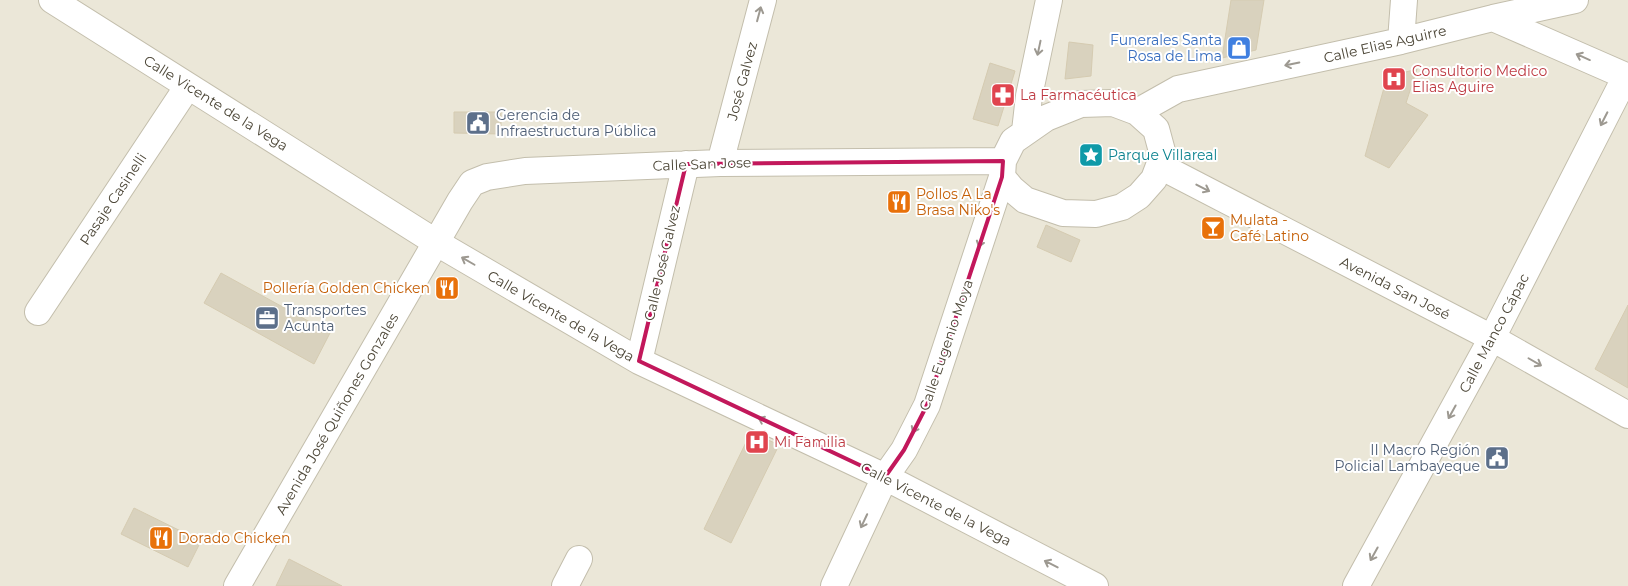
<svg xmlns="http://www.w3.org/2000/svg" width="1628" height="586" font-family="Montserrat,sans-serif">
	<rect width="100%" height="100%" fill="#f6f4ea"/>
	<path fill="#ebe7d8" d="M0,0H1628V586H0Z"/>
	<path fill="#d9d2be" stroke="#d5cbb1" d="M1231,0H1264L1256,50L1222,58Z
		M1069,42L1093,45L1091,76L1065,79Z
		M990,63L1015,71L998,126L973,119Z
		M1417,69L1406,103L1428,115L1389,168L1365,156L1387,77Z
		M454,112H501V134L454,133Z
		M1046,225L1080,240L1071,262L1037,247Z
		M221,273L330,333L314,364L204,303Z
		M1628,305V388L1595,369Z
		M751,432L779,445L731,543L704,529Z
		M134,508L201,541L188,567L121,534Z
		M289,559L342,586H276Z"/>
	<g fill="none" stroke-linecap="round" stroke-linejoin="round">
		<defs>
			<path id="minor" d="M52,0L437,243L639,361L885,477L1095,586
				M1493,18L1628,77
				M1401,41L1404,0
				M1113,103L1137,112L1156,129L1163,155L1154,179L1139,196L1122,207L1096,214L1063,213L1025,200L1012,189L1002,177L1003,161L1013,141L1046,118L1081,104Z
				M1137,112L1178,89L1401,41L1493,18L1575,0
				M1025,131L1029,96L1049,0
				M720,163L763,0
				M1160,166L1492,338L1628,415
				M38,312L188,86
				M639,361L686,164
				M237,586L460,201L472,183L487,177L525,171L720,163L1003,161
				M565,586L579,559
				M834,586L885,477L904,450L927,405L1002,177
				M1356,586L1492,338L1626,76"/>
		</defs>
		<use href="#minor" stroke="#c3beac" stroke-width="28"/>
		<use href="#minor" stroke="#fff" stroke-width="26"/>
	</g>
	<defs><path id="oneway-shaft" d="M-6 0H5M1.5-3L5.5 0L1.5 3" fill="none" stroke-width="1.6" stroke-linecap="round" stroke-linejoin="round" transform="scale(1.25)"/></defs>
	<g stroke="#9d9991">
		<use href="#oneway-shaft" transform="translate(759 14) rotate(-75)"/>
		<use href="#oneway-shaft" transform="translate(1039 48) rotate(102)"/>
		<use href="#oneway-shaft" transform="translate(1583 57) rotate(-156)"/>
		<use href="#oneway-shaft" transform="translate(1292 64) rotate(168)"/>
		<use href="#oneway-shaft" transform="translate(1604 119) rotate(117)"/>
		<use href="#oneway-shaft" transform="translate(1203 188) rotate(27)"/>
		<use href="#oneway-shaft" transform="translate(981 240) rotate(108)"/>
		<use href="#oneway-shaft" transform="translate(468 261) rotate(-150)"/>
		<use href="#oneway-shaft" transform="translate(1535 362) rotate(30)"/>
		<use href="#oneway-shaft" transform="translate(1452 412) rotate(119)"/>
		<use href="#oneway-shaft" transform="translate(765 421) rotate(-155)"/>
		<use href="#oneway-shaft" transform="translate(916 426) rotate(117)"/>
		<use href="#oneway-shaft" transform="translate(864 521) rotate(115)"/>
		<use href="#oneway-shaft" transform="translate(1374 554) rotate(119)"/>
		<use href="#oneway-shaft" transform="translate(1051 564) rotate(-153)"/>
	</g>
	<path fill="none" stroke="#c2185b" stroke-width="4" stroke-linejoin="round" d="M1003,161L1002,177L927,405L904,450L885,477L639,361L686,164Z"/>
	<defs>
		<symbol id="shop-square" viewBox="-11 -11 22 22"><rect x="-9" y="-9" width="18" height="18" rx="4" fill="#3f7fe0" stroke="#fff"/><path d="M-5-2.5h2.3a2.7 3.5 0 0 1 5.4 0H5L5.5 6h-11ZM-1.5-2.5h3a1.5 2.3 0 0 0-3 0Z" fill="#fff"/></symbol>
		<symbol id="hospital-square" viewBox="-11 -11 22 22"><rect x="-9" y="-9" width="18" height="18" rx="4" fill="#e0444e" stroke="#fff"/><path d="M-5-5h3v3.5h4V-5h3V5h-3V1.5h-4V5h-3Z" fill="#fff"/></symbol>
		<symbol id="pharmacy-square" viewBox="-11 -11 22 22"><rect x="-9" y="-9" width="18" height="18" rx="4" fill="#e0444e" stroke="#fff"/><path d="M-2-6h4v4h4v4h-4v4h-4v-4h-4v-4h4Z" fill="#fff"/></symbol>
		<symbol id="civic-square" viewBox="-11 -11 22 22"><rect x="-9" y="-9" width="18" height="18" rx="4" fill="#5c6f8a" stroke="#fff"/><path d="M-.6-6.5H3V-4.5H.6V-3L4-1V1h2V6H-6V1h2V-1L-.6-3ZM-1.2 2.5V6h2.4V2.5Z" fill="#fff"/></symbol>
		<symbol id="sight-square" viewBox="-11 -11 22 22"><rect x="-9" y="-9" width="18" height="18" rx="4" fill="#0f9aa8" stroke="#fff"/><path d="M0-6L1.8-2.2L6-1.7L2.9 1.2L3.7 5.4L0 3.3L-3.7 5.4L-2.9 1.2L-6-1.7L-1.8-2.2Z" fill="#fff"/></symbol>
		<symbol id="restaurant-square" viewBox="-11 -11 22 22"><rect x="-9" y="-9" width="18" height="18" rx="4" fill="#e8710a" stroke="#fff"/><path d="M-5-6h1v4h1v-4h1v4h1v-4h1v5L-1.5 .5V6h-2V.5L-5-1ZM5-6V6H3V1.5H1.5Q1.5-4 5-6Z" fill="#fff"/></symbol>
		<symbol id="bar-square" viewBox="-11 -11 22 22"><rect x="-9" y="-9" width="18" height="18" rx="4" fill="#e8710a" stroke="#fff"/><path d="M-6-5H6L.8 .8V4.5H3.5V6h-7V4.5H-.8V.8Z" fill="#fff"/></symbol>
		<symbol id="office-square" viewBox="-11 -11 22 22"><rect x="-9" y="-9" width="18" height="18" rx="4" fill="#5c6f8a" stroke="#fff"/><path d="M-6-3h4V-5.5h4V-3h4V5H-6ZM-1-4.5V-3h2v-1.5ZM-6 0V1H6V0Z" fill="#fff"/></symbol>
	</defs>
	<g fill-rule="evenodd">
		<use href="#shop-square" x="1225" y="34" width="28" height="28"/>
		<use href="#hospital-square" x="1380" y="65" width="28" height="28"/>
		<use href="#pharmacy-square" x="989" y="81" width="28" height="28"/>
		<use href="#civic-square" x="464" y="109" width="28" height="28"/>
		<use href="#sight-square" x="1077" y="141" width="28" height="28"/>
		<use href="#restaurant-square" x="885" y="188" width="28" height="28"/>
		<use href="#bar-square" x="1199" y="214" width="28" height="28"/>
		<use href="#restaurant-square" x="433" y="274" width="28" height="28"/>
		<use href="#office-square" x="253" y="304" width="28" height="28"/>
		<use href="#hospital-square" x="743" y="428" width="28" height="28"/>
		<use href="#civic-square" x="1483" y="444" width="28" height="28"/>
		<use href="#restaurant-square" x="147" y="524" width="28" height="28"/>
	</g>
	<g text-anchor="middle" dominant-baseline="central" stroke-width="4" stroke-linejoin="round" paint-order="stroke">
		<g font-size="14" fill="#366cbe" stroke="#fff" text-anchor="end">
			<text x="1222" y="40">Funerales Santa<tspan x="1222" dy="16">Rosa de Lima</tspan></text>
		</g>
		<g font-size="14" fill="#4c4637" stroke="#fff">
			<text transform="translate(1385 44) rotate(-13)">Calle Elias Aguirre</text>
			<text transform="translate(742 81) rotate(-75)">José Galvez</text>
			<text transform="translate(216 103) rotate(32)">Calle Vicente de la Vega</text>
			<text transform="translate(702 164) rotate(-2)">Calle San Jose</text>
			<text transform="translate(113 199) rotate(-56)">Pasaje Casinelli</text>
			<text transform="translate(662 263) rotate(-77)">Calle José Galvez</text>
			<text transform="translate(1395 288) rotate(27)">Avenida San José</text>
			<text transform="translate(561 316) rotate(30)">Calle Vicente de la Vega</text>
			<text transform="translate(1494 333) rotate(-62)">Calle Manco Cápac</text>
			<text transform="translate(946 345) rotate(-71)">Calle Eugenio Moya</text>
			<text transform="translate(337 414) rotate(-60)">Avenida José Quiñones Gonzales</text>
			<text transform="translate(936 504) rotate(27)">Calle Vicente de la Vega</text>
		</g>
		<g font-size="14" fill="#be3a42" stroke="#fff" text-anchor="start">
			<text x="1412" y="71">Consultorio Medico<tspan x="1412" dy="16">Elias Aguire</tspan></text>
			<text x="1020" y="95">La Farmacéutica</text>
			<text x="774" y="442">Mi Familia</text>
		</g>
		<g font-size="14" fill="#4e5e75" stroke="#fff" text-anchor="start">
			<text x="496" y="115">Gerencia de<tspan x="496" dy="16">Infraestructura Pública</tspan></text>
			<text x="284" y="310">Transportes<tspan x="284" dy="16">Acunta</tspan></text>
			<text x="1480" y="450" text-anchor="end">II Macro Región<tspan x="1480" dy="16">Policial Lambayeque</tspan></text>
		</g>
		<g font-size="14" fill="#0d838f" stroke="#fff" text-anchor="start">
			<text x="1108" y="155">Parque Villareal</text>
		</g>
		<g font-size="14" fill="#c56008" stroke="#fff" text-anchor="start">
			<text x="916" y="194">Pollos A La<tspan x="916" dy="16">Brasa Niko's</tspan></text>
			<text x="1230" y="220">Mulata -<tspan x="1230" dy="16">Café Latino</tspan></text>
			<text x="430" y="288" text-anchor="end">Pollería Golden Chicken</text>
			<text x="178" y="538">Dorado Chicken</text>
		</g>
	</g>
</svg>
